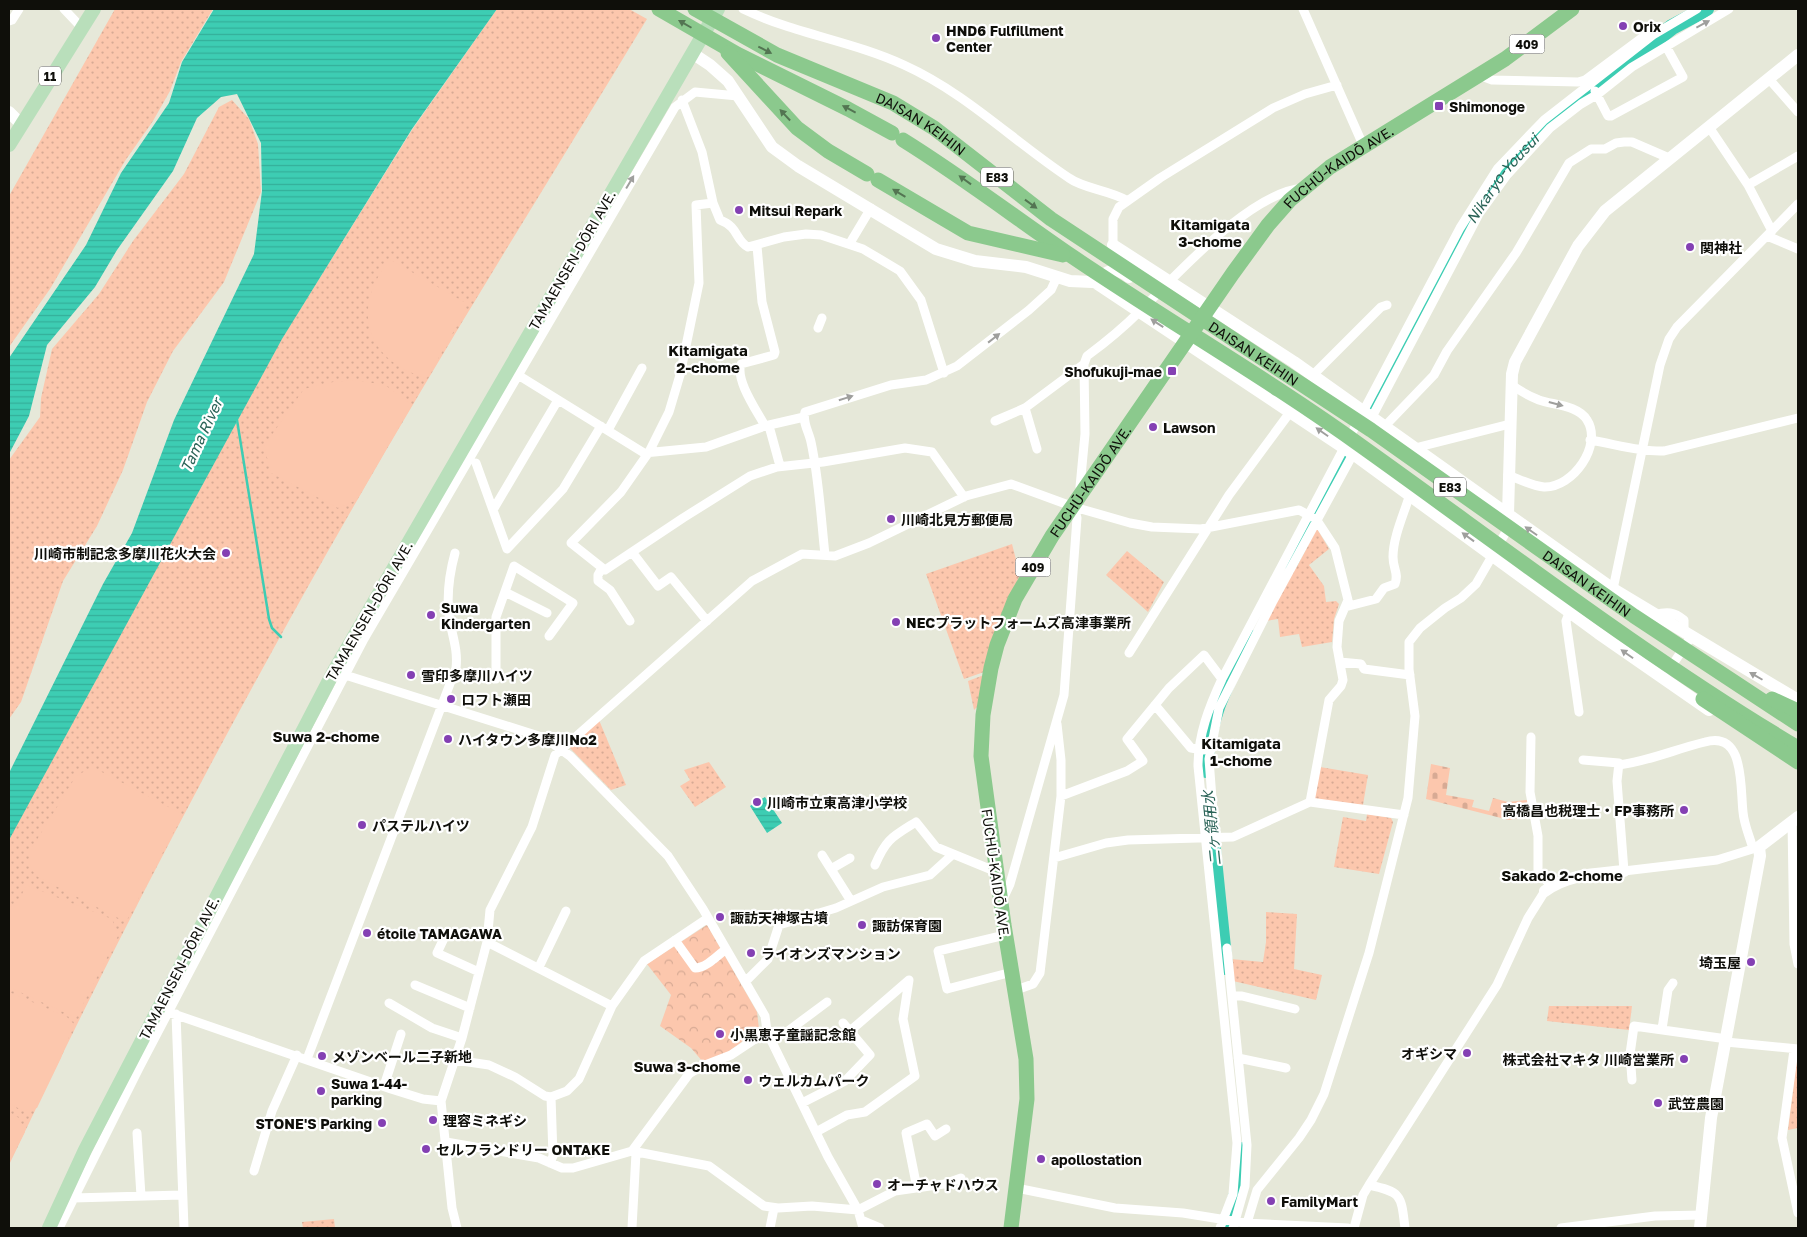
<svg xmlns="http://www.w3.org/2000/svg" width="1807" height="1237" font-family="'Golos Text','Noto Sans JP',sans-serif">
	<defs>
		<pattern id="green-dots" width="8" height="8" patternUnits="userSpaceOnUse" patternTransform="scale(1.25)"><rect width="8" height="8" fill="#fcc7ad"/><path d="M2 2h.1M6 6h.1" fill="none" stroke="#d7aa94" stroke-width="1.8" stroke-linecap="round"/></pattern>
		<pattern id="forest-crowns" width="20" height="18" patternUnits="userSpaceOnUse" patternTransform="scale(1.25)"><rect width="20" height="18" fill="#fcc7ad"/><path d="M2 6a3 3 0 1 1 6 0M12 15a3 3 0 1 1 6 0" fill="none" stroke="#d7aa94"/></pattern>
		<pattern id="cemetery-stones" width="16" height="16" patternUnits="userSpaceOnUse" patternTransform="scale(1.25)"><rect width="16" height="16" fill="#fcc7ad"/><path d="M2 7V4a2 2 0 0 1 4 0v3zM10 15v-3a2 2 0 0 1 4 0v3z" fill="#d7aa94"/></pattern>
		<pattern id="water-rules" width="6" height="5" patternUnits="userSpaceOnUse" patternTransform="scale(1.25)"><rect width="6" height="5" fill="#3dcdb3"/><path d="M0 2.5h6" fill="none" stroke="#34af99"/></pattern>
	</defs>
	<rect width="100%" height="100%" fill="#e6e8d9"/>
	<path fill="url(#green-dots)" d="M115,9H213L181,62L170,91L153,121L125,161L50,289L9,347V196Z
		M497,9H629L647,19C572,143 495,266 421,391C272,642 134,901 9,1165V839L281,340L412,130Z
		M232,100L249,119L258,144L261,192L224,282L173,351L147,402L123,470L97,526L63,581L21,702L9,719V460L40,417L41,398L52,349L99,294L133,241L184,174L219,107Z
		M1316,527L1329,549L1309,565L1324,586L1326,602L1336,601L1339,604L1334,619L1332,642L1302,647L1299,634L1280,637L1278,619L1266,621Z
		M1012,544L1020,575L1008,600L984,672L964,679L926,574Z
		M1127,551L1164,582L1148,612L1106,575Z
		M984,675L978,706L974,710L968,681Z
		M599,720L626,785L611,790L569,747Z
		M709,762L726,787L695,807L680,786L690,780L684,770Z
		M1320,767L1368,775L1363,805L1314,799Z
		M1367,814L1391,818L1393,822L1379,874L1334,867L1343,817L1366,821Z
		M1266,912L1297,914L1294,969L1322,975L1316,1000L1233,981L1231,959L1263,962L1266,942Z
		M1549,1006H1632L1629,1030L1547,1021Z
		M1798,1057V1128L1788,1130L1797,1058Z
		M334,1219L335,1228H303L302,1222Z"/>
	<path fill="url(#forest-crowns)" d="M707,925L757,1012L759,1029L728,1052L703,1062L691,1048L660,1026L671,995L647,964Z"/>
	<path fill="url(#cemetery-stones)" d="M1431,764L1450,768L1446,795L1474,800L1472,807L1489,811L1493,798L1508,802L1527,800L1531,816L1509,820L1426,799Z"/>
	<path fill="#fcc7ad" d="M389,259L464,302L466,310L427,378C385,367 357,335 372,290C376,279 383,269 389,259Z
		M355,380L385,385L412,405L357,500L338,508L271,473L264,446L304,389L333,382Z
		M87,770H98L180,813L179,822L126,922L38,877C30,869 27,862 30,851L76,776Z
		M26,885L112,919L118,936L76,1018L9,987V908L19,901Z
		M9,992L67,1017L74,1024L61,1058L37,1108L23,1111L9,1103Z
		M9,1112L19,1118L25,1132L9,1163Z"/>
	<path fill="url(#water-rules)" d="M214,9H497L412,129L282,339L9,840V773L103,584L132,533L174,420L254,254L262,191L261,143L237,94L221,97L197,118L173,171L117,250L95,287L47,345L29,416L9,454V358L86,245L121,173L169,103L182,62Z
		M765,797L782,823L767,833L750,806Z"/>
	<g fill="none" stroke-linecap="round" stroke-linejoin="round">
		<path stroke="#3dcdb3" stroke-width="2.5" d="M237,420L269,619L272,628L281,637"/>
		<g stroke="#3dcdb3" stroke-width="16">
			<path id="s1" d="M1371,409L1469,222L1502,172L1543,128L1672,27L1706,9"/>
			<path d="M1290,562L1346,456"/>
			<path d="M1206,770C1205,720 1228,680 1250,637"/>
			<path d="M1210,820L1225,967"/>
			<path d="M1226,1228L1238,1191L1243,1150"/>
		</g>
		<path stroke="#fff" stroke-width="9" d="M64,9L82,28
			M743,9C795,34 852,41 904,65C966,93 1013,141 1069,178C1084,189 1110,190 1128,201
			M1303,9L1363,145
			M9,21L12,20L19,9
			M1479,75L1492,80L1578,82L1585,80L1655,28
			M1769,79L1798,112
			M1595,91L1608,116H1611L1683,77L1667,48
			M682,100L702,152L713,203L696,205L699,283L680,375L669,412L649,452L621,492L571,543L605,570L683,518L750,476L777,467L823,462L905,448L932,452L964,497
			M1709,127L1748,185
			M713,203L720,220C739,227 735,240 748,247L784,237L806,234L821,235L863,249L900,271L921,300L944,373
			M1772,231L1748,185L1798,156
			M1767,236L1798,249
			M850,243L871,208
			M757,246L762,302L775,352L774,355L741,364C735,380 757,411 765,426
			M1113,250V219L1119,207L1160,178L1273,108L1305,94L1337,85
			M818,328L822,318
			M518,375L644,453L706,447L765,426L804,417
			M1313,375L1381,307L1387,305
			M1025,408L1037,449
			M1372,417L1479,214L1507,175L1550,128L1581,104L1598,94L1632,67L1729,9
			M995,421L1025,408L1084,364
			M769,426L780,466
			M1385,426L1434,375L1447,351L1516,253L1569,163L1591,149H1605L1616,143L1624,142H1632L1669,158
			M608,430L642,368
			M1590,440C1615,444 1640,452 1664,451L1798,418
			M1415,448L1510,424
			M476,463L507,549L563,489L601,426
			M1508,475C1519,479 1532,486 1544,487C1573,488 1603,445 1587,420C1578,405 1553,405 1539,400C1529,396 1520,391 1512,385
			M1083,492L1080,487L1085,434L1084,364L1087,356C1106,342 1124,327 1140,311C1178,274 1249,193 1303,188
			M493,510L558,400
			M632,552L658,586L671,577L707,621
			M825,555C821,518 819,479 811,442C809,432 802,422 805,412L891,385L926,380L957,366L1029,310L1051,290L1057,277
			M602,568L598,575V581L610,590L630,621
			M1613,589L1660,365L1669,339L1677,327L1798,204
			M505,592L547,613
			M1345,607L1376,599L1384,588L1395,584C1399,573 1393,569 1393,557C1393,537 1404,514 1410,494
			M1570,611L1566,621L1579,712
			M1655,615C1667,611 1674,612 1684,620V633
			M1129,653L1229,495L1291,411
			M1340,662L1361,664L1364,669L1410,675
			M1669,670L1691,637
			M342,674L545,738L570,756L668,856L703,909L765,1016L767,1031L771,1040L828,1157L858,1210L863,1228
			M496,679V617L514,566L573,603L549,636
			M1155,705L1191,748L1203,750
			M1531,737L1530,792L1538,836V873L1552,886
			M1583,760L1619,763L1617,781L1624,871L1717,860L1759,847
			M1619,765C1649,761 1676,749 1705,742C1745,731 1740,786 1743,812C1744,825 1750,837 1753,849
			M1061,796L1127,771L1143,761L1127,739L1169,688L1204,655L1222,679
			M1792,822L1794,944L1798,964
			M1215,838L1209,759L1219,708L1273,601L1353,454
			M822,855L851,901
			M1054,858L1106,843L1128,840L1233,837L1310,802L1404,815
			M875,865C886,839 892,837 916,822L936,847L997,872
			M831,869L850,858
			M1002,901L1010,884L1064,695L1077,518L1074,507
			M446,934L437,953L479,972
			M1005,935L938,951L947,989L1012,972
			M675,940L695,968C706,968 717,956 726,949
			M487,942L612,1006
			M1227,948L1247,1145L1245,1186L1233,1228
			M539,967L566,911
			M745,982L768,959L779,925L836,908L883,887L930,875L952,855
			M415,985L470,1008
			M1016,990L1033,984L1040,973L1061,796V760L1057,724
			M1232,996H1242L1295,1009
			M389,1003L432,1028L462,1038
			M168,1012L391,1089L423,1099L441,1101
			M176,1014L184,1228
			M1662,1029L1668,990L1673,983
			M850,1031L909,980
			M771,1040L788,1031L827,1002
			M1726,1042L1798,1049
			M1794,1050L1782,1138L1798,1213
			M1238,1058L1286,1068
			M307,1059L456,668C458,651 453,638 450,622C446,599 449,575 455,553
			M455,1060L489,1065L515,1077L545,1096L551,1097L567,1091L579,1079L612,1006L644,961L708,918
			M1632,1080L1630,1054L1634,1026L1727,1039
			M384,1086L401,1034
			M802,1103L845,1081L870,1055L843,1023
			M816,1132L847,1115L865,1112L915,1076L903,1019L909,980
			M137,1133L141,1196
			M446,1142L539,1158L562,1168H573L632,1151L689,1074L700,1067L731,1055L767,1031
			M632,1151L709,1166L764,1206L778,1208L812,1206L858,1210L895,1191L944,1184L961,1178
			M550,1163L553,1156L551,1097
			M254,1171L272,1111L297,1055
			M1369,1185C1402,1192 1401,1195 1405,1228
			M917,1188L906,1133L927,1124L935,1136L946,1129
			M1016,1188L1115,1208L1183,1213L1245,1223L1348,1228
			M73,1198L182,1195
			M861,1220L880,1228
			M1247,1223L1257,1190L1299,1138L1311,1120L1324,1094L1369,953L1408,798L1415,716L1409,669V642L1420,628L1445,608L1461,598L1476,584L1510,525
			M59,1228L139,1068L364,639L675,107L695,92L738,96
			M457,1228L452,1208L441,1101L462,1038L487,942L490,910L532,827L555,755L752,581L802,554L835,556L869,543L966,496L1011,484L1074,507L1130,523L1152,527L1201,529L1299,510L1316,519L1335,548L1348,600L1339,621L1337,647L1343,680L1341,686L1329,700L1310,802
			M632,1228L636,1153
			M770,1228L774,1208
			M1220,1228L1233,1194L1237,1143L1198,766C1198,735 1209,707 1222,679L1460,228L1498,168L1544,120L1653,35L1697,9
			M1354,1228L1363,1195L1369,1185L1497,985L1528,918L1545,891
			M1561,1228L1655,1216L1702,1215"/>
		<path stroke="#fff" stroke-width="12" d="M692,53L710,65L728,81L772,147L798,166L936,249L975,261L1026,267L1070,281L1114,283
			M9,112L21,124
			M1113,245L1294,362L1613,589L1798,700
			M1094,281C1109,271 1112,265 1129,277
			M1096,283L1353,454L1598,633L1709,710
			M1508,514L1512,374L1515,362L1578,246L1605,211L1798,55
			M1545,891C1568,874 1596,874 1624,871
			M1700,1228L1711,1118L1760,856L1759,847L1798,817"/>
		<path stroke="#b9dfbb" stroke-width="14" d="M9,145L94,9
			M49,1228L85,1150L334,671L718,9"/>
		<g stroke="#8bc98d" stroke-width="15">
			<path d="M659,9L737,54L848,109L892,133"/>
			<path id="s2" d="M695,9L777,55L893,103L934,128L1051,219L1371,430L1634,616L1798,724"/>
			<path d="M728,53L797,128L828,151L867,174"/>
			<path d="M903,140C961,176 1016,218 1073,257C1169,322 1270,380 1364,448C1507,550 1647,658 1798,748"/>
			<path d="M878,180L968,233L1063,255"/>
			<path d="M1703,699L1798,762"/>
			<path d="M1772,699L1798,711"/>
			<path id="s3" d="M1011,1228L1027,1099L1026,1059L1004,925L981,756L983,715L991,668L997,645L1015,599L1052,536L1233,273L1268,225L1290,200L1330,167L1505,59L1572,9"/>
		</g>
	</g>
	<defs><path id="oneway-solid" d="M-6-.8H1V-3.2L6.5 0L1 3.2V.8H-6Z" transform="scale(1.25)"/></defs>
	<g fill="#537552">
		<use href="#oneway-solid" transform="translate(685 24) rotate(-150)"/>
		<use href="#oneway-solid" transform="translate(765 50) rotate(27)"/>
		<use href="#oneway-solid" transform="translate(849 109) rotate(-152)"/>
		<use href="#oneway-solid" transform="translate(785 115) rotate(-133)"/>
		<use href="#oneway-solid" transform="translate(965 180) rotate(-144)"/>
		<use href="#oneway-solid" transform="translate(899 193) rotate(-149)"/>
		<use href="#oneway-solid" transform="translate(1031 204) rotate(36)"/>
	</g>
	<g fill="#9f9f9d">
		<use href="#oneway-solid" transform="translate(1703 24) rotate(-28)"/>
		<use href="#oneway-solid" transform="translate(630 182) rotate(-59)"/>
		<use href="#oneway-solid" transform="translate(1157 323) rotate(-147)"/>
		<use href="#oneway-solid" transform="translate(994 338) rotate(-38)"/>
		<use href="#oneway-solid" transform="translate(846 398) rotate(-17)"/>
		<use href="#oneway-solid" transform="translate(1556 404) rotate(15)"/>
		<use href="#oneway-solid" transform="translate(1322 432) rotate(-145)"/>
		<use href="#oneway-solid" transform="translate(1531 531) rotate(-145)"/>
		<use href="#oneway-solid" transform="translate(1468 537) rotate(-144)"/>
		<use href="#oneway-solid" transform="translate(1627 654) rotate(-145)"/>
		<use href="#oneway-solid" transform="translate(1756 676) rotate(-150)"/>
	</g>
	<g fill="#8440b3" stroke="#fff" stroke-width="2">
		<circle cx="1623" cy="26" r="5"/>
		<circle cx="936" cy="38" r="5"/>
		<rect x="1434" y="101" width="10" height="10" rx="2.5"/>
		<circle cx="739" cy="210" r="5"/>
		<circle cx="1690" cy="247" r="5"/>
		<rect x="1167" y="366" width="10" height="10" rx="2.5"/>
		<circle cx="1153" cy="427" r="5"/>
		<circle cx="891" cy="519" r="5"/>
		<circle cx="226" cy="553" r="5"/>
		<circle cx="431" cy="615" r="5"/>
		<circle cx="896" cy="622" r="5"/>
		<circle cx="411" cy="675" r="5"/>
		<circle cx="451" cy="699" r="5"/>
		<circle cx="448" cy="739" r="5"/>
		<circle cx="757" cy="802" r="5"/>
		<circle cx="1684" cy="810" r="5"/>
		<circle cx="362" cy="825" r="5"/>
		<circle cx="720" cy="917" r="5"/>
		<circle cx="862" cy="925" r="5"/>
		<circle cx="367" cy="933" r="5"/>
		<circle cx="751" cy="953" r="5"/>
		<circle cx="1751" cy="962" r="5"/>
		<circle cx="720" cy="1034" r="5"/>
		<circle cx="1467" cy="1053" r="5"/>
		<circle cx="322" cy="1056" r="5"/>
		<circle cx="1684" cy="1059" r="5"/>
		<circle cx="748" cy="1080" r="5"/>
		<circle cx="321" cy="1091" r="5"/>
		<circle cx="1658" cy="1103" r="5"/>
		<circle cx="433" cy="1120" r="5"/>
		<circle cx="382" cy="1123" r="5"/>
		<circle cx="426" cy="1149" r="5"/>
		<circle cx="1041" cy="1159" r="5"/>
		<circle cx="877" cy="1184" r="5"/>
		<circle cx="1271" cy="1201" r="5"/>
	</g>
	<g text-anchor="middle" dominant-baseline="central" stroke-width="4.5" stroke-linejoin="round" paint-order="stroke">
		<g fill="#fff" stroke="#575754" stroke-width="1">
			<rect x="1509.5" y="34.5" width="35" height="19" rx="4"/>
			<rect x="39" y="66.5" width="22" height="19" rx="4"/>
			<rect x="981" y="167.5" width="32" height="19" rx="4"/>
			<rect x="1434" y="477.5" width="32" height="19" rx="4"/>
			<rect x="1015.5" y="557.5" width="35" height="19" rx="4"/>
		</g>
		<g font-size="12" font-weight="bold" fill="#0f0f0a">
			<text x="1527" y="44">409</text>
			<text x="50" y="76">11</text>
			<text x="997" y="177">E83</text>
			<text x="1450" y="487">E83</text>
			<text x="1033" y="567">409</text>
		</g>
		<g font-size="14" font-weight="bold" fill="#0f0f0a" stroke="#fff" text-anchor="start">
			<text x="1633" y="26">Orix</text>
			<text x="946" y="30">HND6 Fulfillment<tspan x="946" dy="16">Center</tspan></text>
			<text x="1449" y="106">Shimonoge</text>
			<text x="749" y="210">Mitsui Repark</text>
			<text x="1700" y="247">関神社</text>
			<text x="1162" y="371" text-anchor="end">Shofukuji-mae</text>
			<text x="1163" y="427">Lawson</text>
			<text x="901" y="519">川崎北見方郵便局</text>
			<text x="216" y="553" text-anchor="end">川崎市制記念多摩川花火大会</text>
			<text x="441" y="607">Suwa<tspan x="441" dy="16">Kindergarten</tspan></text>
			<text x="906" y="622">NECプラットフォームズ高津事業所</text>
			<text x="421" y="675">雪印多摩川ハイツ</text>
			<text x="461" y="699">ロフト瀬田</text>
			<text x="458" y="739">ハイタウン多摩川No2</text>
			<text x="767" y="802">川崎市立東高津小学校</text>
			<text x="1674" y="810" text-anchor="end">高橋昌也税理士・FP事務所</text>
			<text x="372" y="825">パステルハイツ</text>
			<text x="730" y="917">諏訪天神塚古墳</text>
			<text x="872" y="925">諏訪保育園</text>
			<text x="377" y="933">étoile TAMAGAWA</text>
			<text x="761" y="953">ライオンズマンション</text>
			<text x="1741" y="962" text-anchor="end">埼玉屋</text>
			<text x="730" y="1034">小黒恵子童謡記念館</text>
			<text x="1457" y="1053" text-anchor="end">オギシマ</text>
			<text x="332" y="1056">メゾンベール二子新地</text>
			<text x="1674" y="1059" text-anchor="end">株式会社マキタ 川崎営業所</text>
			<text x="758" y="1080">ウェルカムパーク</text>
			<text x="331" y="1083">Suwa 1-44-<tspan x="331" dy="16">parking</tspan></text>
			<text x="1668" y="1103">武笠農園</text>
			<text x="443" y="1120">理容ミネギシ</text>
			<text x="372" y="1123" text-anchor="end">STONE'S Parking</text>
			<text x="436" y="1149">セルフランドリー ONTAKE</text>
			<text x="1051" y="1159">apollostation</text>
			<text x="887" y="1184">オーチャドハウス</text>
			<text x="1281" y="1201">FamilyMart</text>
		</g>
		<g font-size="14" fill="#0f0f0a" stroke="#fff">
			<text stroke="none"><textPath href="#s2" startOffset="254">DAISAN KEIHIN</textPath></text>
			<text stroke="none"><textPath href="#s3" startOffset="1182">FUCHŪ-KAIDŌ AVE.</textPath></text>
			<text transform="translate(572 260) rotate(-60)">TAMAENSEN-DŌRI AVE.</text>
			<text stroke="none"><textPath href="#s2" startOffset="659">DAISAN KEIHIN</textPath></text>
			<text stroke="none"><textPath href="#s3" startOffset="778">FUCHŪ-KAIDŌ AVE.</textPath></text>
			<text stroke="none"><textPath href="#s2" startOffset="1064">DAISAN KEIHIN</textPath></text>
			<text transform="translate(369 611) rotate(-60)">TAMAENSEN-DŌRI AVE.</text>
			<text transform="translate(996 874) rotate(82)">FUCHŪ-KAIDŌ AVE.</text>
			<text transform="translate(179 968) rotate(-63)">TAMAENSEN-DŌRI AVE.</text>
		</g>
		<g font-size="15" font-style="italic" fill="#2a6357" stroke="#fff">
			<text stroke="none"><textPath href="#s1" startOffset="266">Nikaryo-Yousui</textPath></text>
			<text transform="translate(201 435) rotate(-65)">Tama River</text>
			<text transform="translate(1211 828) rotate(-96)">二ヶ領用水</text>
		</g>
		<g font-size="15" font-weight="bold" fill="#0f0f0a" stroke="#fff">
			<text x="1210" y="224">Kitamigata<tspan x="1210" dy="17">3-chome</tspan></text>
			<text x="708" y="350">Kitamigata<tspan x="708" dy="17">2-chome</tspan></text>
			<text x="326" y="736">Suwa 2-chome</text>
			<text x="1241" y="743">Kitamigata<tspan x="1241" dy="17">1-chome</tspan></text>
			<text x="1562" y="875">Sakado 2-chome</text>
			<text x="687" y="1066">Suwa 3-chome</text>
		</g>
	</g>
	<rect width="1807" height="1237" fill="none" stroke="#0f0f0a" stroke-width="20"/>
</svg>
